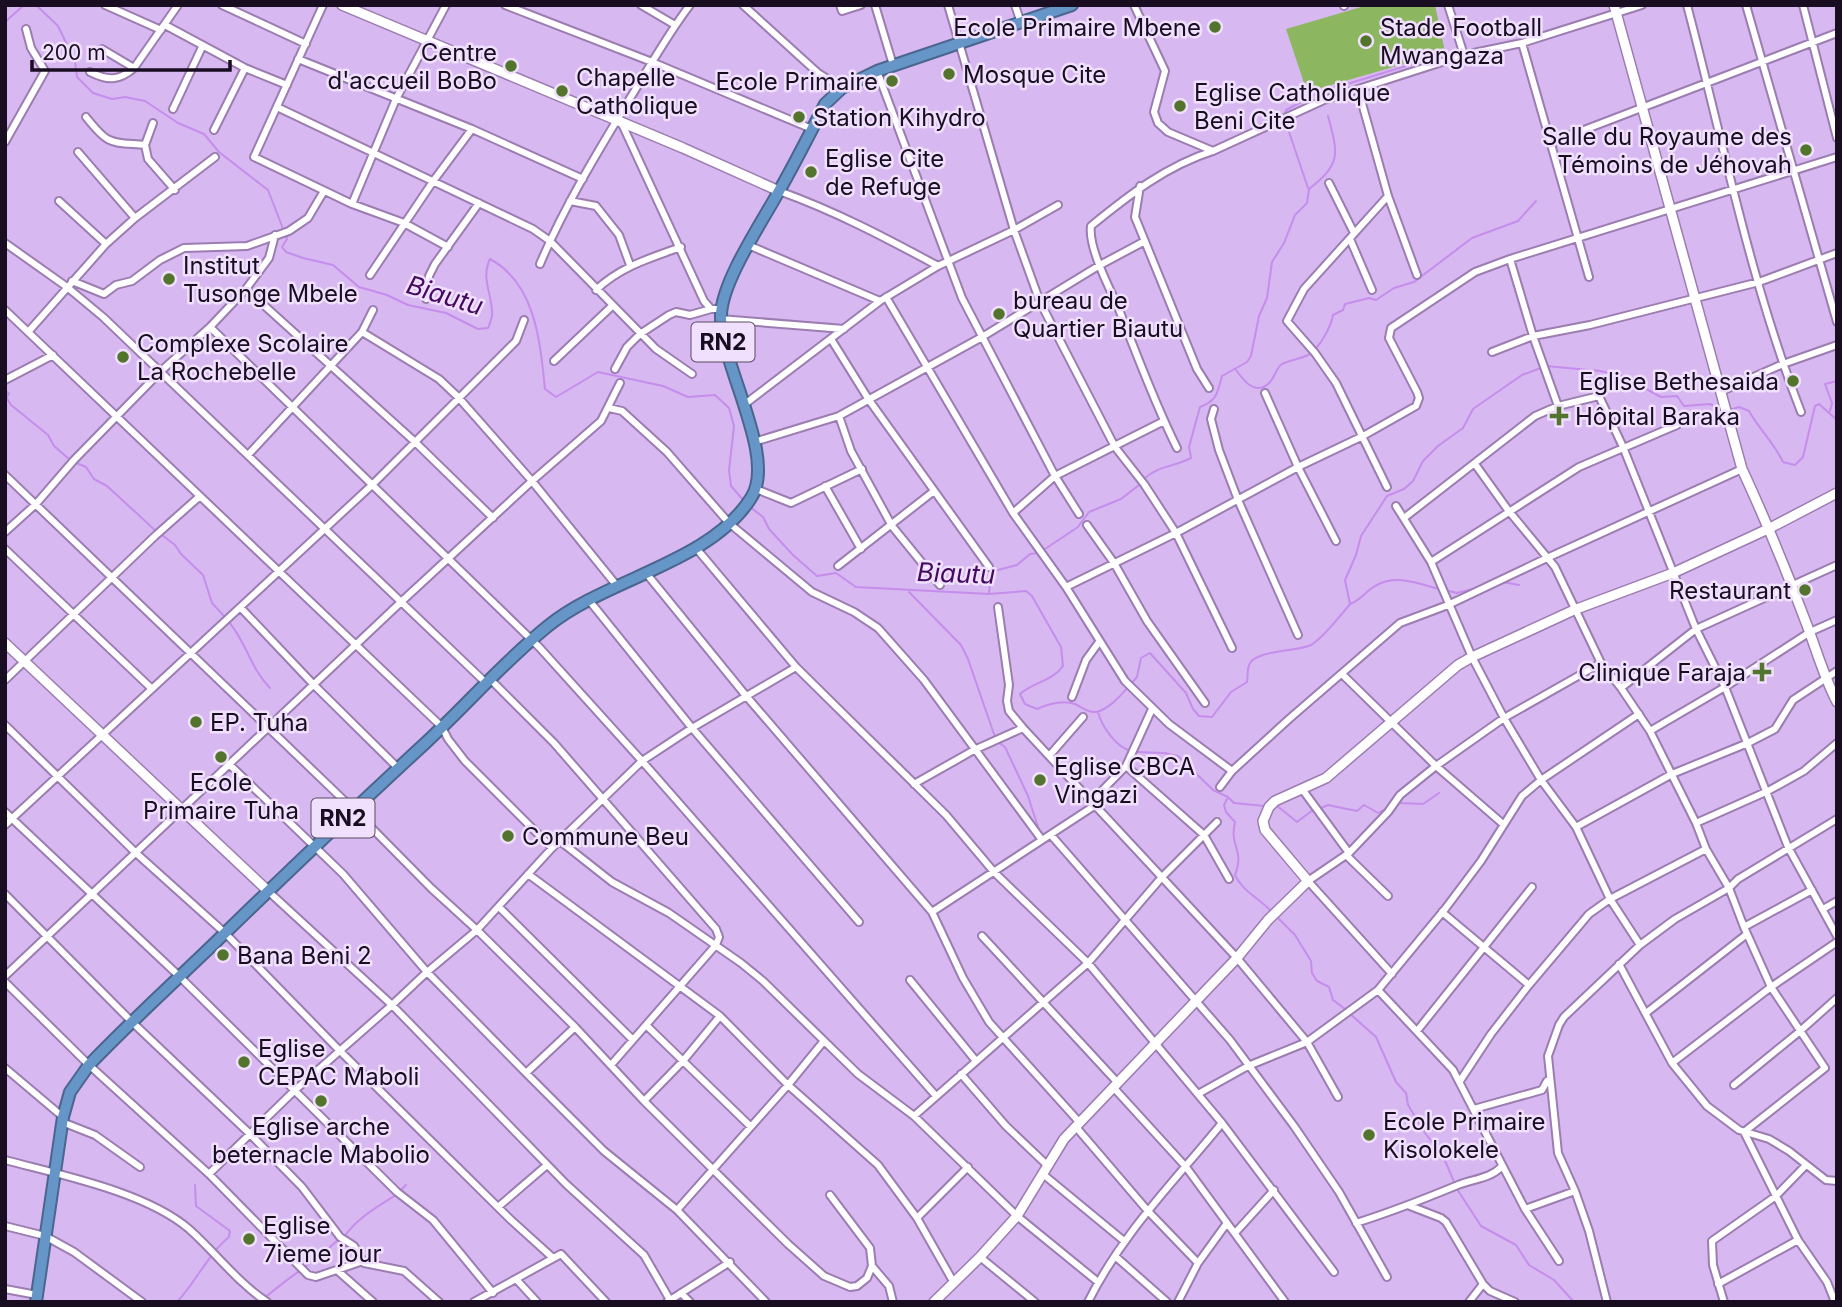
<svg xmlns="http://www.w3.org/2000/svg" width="1842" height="1307" font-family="Inter,sans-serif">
	<rect width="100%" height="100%" fill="#d8b8f0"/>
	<path fill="#8cb760" d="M1368,5H1435L1445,52L1307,92L1286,29Z"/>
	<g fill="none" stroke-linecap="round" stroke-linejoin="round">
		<path stroke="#c58dec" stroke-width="2" d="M36,5L58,26L75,61L77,77L93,93L112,99L125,97L145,101L178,123L204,134L219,152L268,190L287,239L282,247L286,252L303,258L333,265L359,287L387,295L408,305L446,313L478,329L488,328C490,323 493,317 492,311C491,291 481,278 490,259C536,284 540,342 545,389L556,397L598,372L663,386L688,397L715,395L729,408L734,426L729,470L731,486L744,501
			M5,22L24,5
			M1285,115L1286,110L1318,93L1448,53
			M1285,120L1308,188
			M1546,366L1600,371L1622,376L1661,397L1677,396L1684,406L1710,404L1723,411
			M1236,370C1244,381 1256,397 1270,382C1275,377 1276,368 1282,364C1290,360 1300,359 1308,355C1319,349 1331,327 1333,315L1343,310L1345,304L1369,298L1376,300L1394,288L1414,282L1472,238L1518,221L1536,201
			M5,390L9,394L6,397L11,405L48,435L54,446L69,459
			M1729,410L1739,407L1749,411C1759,429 1774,443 1783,462L1795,465L1803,457L1815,406L1819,404L1837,420
			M1830,411L1832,403L1825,384L1837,381
			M74,462L86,467L94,479L107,486L157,532
			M1143,480C1156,466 1174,467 1191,458L1189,447L1200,407C1218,400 1217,393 1222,376L1247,362L1251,356L1259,316L1267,298L1272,262L1284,243L1295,215L1307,203L1309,189C1342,163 1338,154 1328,116
			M750,507L763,517L769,529L793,555L817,576L836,573L856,587L989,594L1026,591L1032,596L1061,647L1063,666C1053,681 1033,682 1020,694L1025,704L1037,709C1048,704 1063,700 1075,704C1082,707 1088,713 1096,712C1107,710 1120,697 1127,688
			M162,535L175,545L181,554L203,575L212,603L225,617
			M1503,582L1519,585
			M1445,590L1457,593L1477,588
			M909,592L961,645L968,659L995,737
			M989,593L991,574L994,571L1017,565L1030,554L1039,553L1078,527L1089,512L1121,499L1139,485
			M1350,604C1363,599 1366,590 1377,585C1397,574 1419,584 1439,589
			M229,622C246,642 251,669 270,688
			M1131,684L1137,677L1141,658L1150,653L1186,693L1193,709L1199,716L1212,717L1231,692L1247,682C1248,677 1247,670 1249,665C1254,650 1296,652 1311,645C1322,639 1341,615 1350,604L1345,580L1356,555L1361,536L1387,496L1404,489L1413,481L1423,461L1438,446L1463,428L1473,409L1522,375L1541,368
			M1098,712C1102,727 1116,747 1131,751
			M998,742L1005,747L1028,796L1039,830
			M1137,752L1164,753L1178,756L1213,790L1228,797L1224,805L1226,812L1235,822C1229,848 1245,848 1235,875C1242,891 1259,898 1271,911
			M1229,798L1234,803L1264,806
			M1398,803L1423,804L1439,793
			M1276,805L1297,822L1313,810
			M1319,809L1328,805L1357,811L1364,805L1378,813L1387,808
			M1277,917L1295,935L1311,961L1312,973L1317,981L1329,987L1333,1000L1345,1009
			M1349,1013L1376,1037L1396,1082L1406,1093L1408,1105L1425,1133L1443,1156L1455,1184
			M1457,1189L1481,1226L1516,1245L1529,1265L1554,1280L1574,1302
			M400,1191L406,1185
			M344,1237C357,1218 377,1207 396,1195
			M177,1302C196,1282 208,1254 229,1237L230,1231L196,1206L195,1185
			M260,1302C285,1279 315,1262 339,1239"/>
		<defs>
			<path id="street" d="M105,5L161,30
				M222,5L306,44
				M323,5L254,157L352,204L404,223L448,247
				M505,5L652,62L812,129
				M641,5L675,25
				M743,5L818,73L842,88
				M840,5L842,11L861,5
				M875,5L893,65
				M948,5L1014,230L1040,302L1115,447L1144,484L1176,533L1232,648
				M1015,5L1021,23
				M1134,5L1165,71L1154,112L1158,123L1168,132L1213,151
				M1344,5V6
				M1448,5L1464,55
				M1687,5C1723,141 1750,281 1801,412
				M1746,5L1837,322
				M1803,5L1837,138
				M165,25L245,68L287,85
				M1522,43L1589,277
				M102,49L134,68
				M298,59L472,129L583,179
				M877,71L962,298L1055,476L1079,514
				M90,72C108,81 119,81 134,68L178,5
				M1358,89L1388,196L1417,275
				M277,107L533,229L550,241L656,349L692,374
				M173,109L202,47
				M86,117C109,146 110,142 145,145
				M153,123L145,145L148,159L175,190
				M622,124L704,301L711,309H721
				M214,130L245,68
				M5,142L45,71L31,48L26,29
				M1550,143L1837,33
				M78,152L135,218
				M1329,183L1354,233
				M1140,186L1135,217L1197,369L1209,388
				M779,191C835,211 886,238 938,266
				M59,201L106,244
				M570,201L596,206L619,235L630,265
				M352,204L396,99L446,5
				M1350,239L1372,290
				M5,243L67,287L103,317L486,683
				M748,245L880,301
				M1510,259L1533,336L1558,406
				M540,264C564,207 597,153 629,100C649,68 667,35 690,5
				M370,275L434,180L472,129
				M72,281L104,294L116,285L132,281L160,260L184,248L247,246L289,231L308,218L324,191
				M246,289L414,441L493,518
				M596,290C620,267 650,258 681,247
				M886,297L1013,513L1066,587L1125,681L1169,724L1232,771
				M426,299L429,276L435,264L479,203
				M5,310L442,727L448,739L465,761L552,848
				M720,319L844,329
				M210,327L539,647L642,761L936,1096
				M29,331L106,244L135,218L215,157
				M362,332L439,379L458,397L532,481L617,586
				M831,339L869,400L989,567
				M1492,352L1533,336L1590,325L1759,282L1837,253
				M554,361L612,306
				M615,369L627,347L640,334L669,315L676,312L690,315L711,309
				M5,380L53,355
				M1722,391L1783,364L1837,345
				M1265,393L1298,467L1336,541
				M745,404L880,301L938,266L1014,230L1058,205
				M609,408L622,411L667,452L729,523L812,592L854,612L878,628L924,680L1042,840
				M1214,409L1211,419L1219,450L1238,500L1298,635
				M839,416L851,451L892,526L940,585
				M754,442L839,416L982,337L1100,265L1145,241
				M1177,448C1154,402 1137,355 1118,307C1109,287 1088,247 1091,226C1129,195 1166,166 1213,151L1324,100L1464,55L1522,43L1642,5
				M248,455L362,332L373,310
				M1475,464L1508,510L1555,567L1601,663L1621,688L1650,731L1696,823L1706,849L1729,888L1744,927L1771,987L1825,1068L1744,1132
				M5,475L353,809L431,888L477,930L575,1027L644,1101L788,1244L824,1276L850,1287L857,1286L867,1278L872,1266
				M825,486L861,549
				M1387,487L1336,383L1315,353L1287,321L1304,289L1388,196
				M756,489L791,503L862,469
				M1396,506L1431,562L1472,657L1504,718L1541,780L1576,827L1610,899L1640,945
				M1013,513L1055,476L1164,421
				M1404,518L1535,416L1558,406L1599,396L1623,447L1696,629L1725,687L1788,847L1837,936
				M1087,525L1114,563L1147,621L1205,703
				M5,532L36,504L74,460L161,371L210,327L246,289L269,258L275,235
				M696,548L796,667L946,815L994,872L1088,963L1222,1123L1334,1272
				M5,549L152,689
				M1431,562L1579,467L1677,425
				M838,566L934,491
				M646,573L747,697L932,912L963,978L989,1022L1080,1123
				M1066,587L1176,533L1298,467L1363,436L1416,406L1419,398L1417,392L1389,338L1391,328L1475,272L1510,259L1837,157
				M588,599L692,728L859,922
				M998,607L1009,685L1007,701L1009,711L1023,728L1237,958L1307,1042L1338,1097
				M241,608L314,685L398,768
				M1343,675L1436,766L1503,824
				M490,679L554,743L716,929L719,937L716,945L611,1065
				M5,680L155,536L200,496
				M1621,688L1696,629L1837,565
				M1072,697L1086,660L1099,642
				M5,725L136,853L225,933L340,1051L511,1220L553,1258
				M1650,731L1725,687L1810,632L1837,620
				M1049,756L1083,717
				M229,764L343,874L427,972L526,1073L604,1151L677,1210L766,1302
				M1126,766L1204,835L1229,879
				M914,784L974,750L1023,728
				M1220,787L1232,771L1289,719L1400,623L1448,605L1547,558L1742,469
				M1302,789L1349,853
				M1091,802L1126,766L1152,709
				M5,812L179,976L397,1192L433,1220L493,1293
				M1696,823L1768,791L1804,771L1837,743
				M5,825L372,485L516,341L524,320
				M1576,827L1672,774L1748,743L1775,729L1793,700L1837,671
				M1051,835L1230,1040L1294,1126L1339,1192L1387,1277
				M560,841L612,882L669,913L741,963L763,981L858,1074L914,1116L1017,1216L1098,1282
				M1346,855L1388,896
				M528,874L720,1016L788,1085L878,1165L917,1218L954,1283
				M268,891L392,1005L566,1184L644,1255L670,1300
				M5,894L131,1021L249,1133L302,1187L340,1237L354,1246L364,1263L404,1271L439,1302
				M499,907L633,1040
				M1823,909L1837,901
				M932,912L1094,806
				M1442,912L1529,985
				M1744,927L1812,890
				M982,936L1117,1082
				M1619,964L1672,1063L1707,1106L1739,1130L1769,1139L1789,1151L1826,1180L1837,1181
				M1392,974L1308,881L1349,853L1388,812L1400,795L1436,766L1504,718L1601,663
				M5,976L401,602L532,481L601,421L620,383
				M910,980L976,1061
				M5,982L89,1065L209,1174L308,1275L316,1277L363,1261
				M1378,990L1453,1070L1525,1209L1559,1261
				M1646,1013L1747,934
				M646,1025L750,1126
				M1417,1031L1532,887
				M1672,1063L1771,987L1837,942
				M5,1068L63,1117
				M526,1073L575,1027
				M961,1074L1006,1126L1048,1166
				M1460,1081L1491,1034L1529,985L1589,914L1610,899L1706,849
				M1734,1085L1799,1032L1837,998
				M1113,1087L1186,1167L1285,1302
				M1198,1094L1248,1066L1307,1042L1378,990L1445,909L1481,861L1522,796L1541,780L1639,714
				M644,1101L683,1061L720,1016
				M1474,1109L1542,1090L1547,1081
				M914,1116L1088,963L1162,877L1217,822
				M62,1122L95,1135L140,1167
				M1076,1127L1147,1210L1198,1263
				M1744,1132L1798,1240L1827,1282L1835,1302
				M5,1160C61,1175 146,1192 189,1229C215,1252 238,1283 267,1302
				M209,1174L294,1091L392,1005L427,972L477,930L552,848L642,761L692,728L796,667
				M1044,1175L1124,1241
				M830,1195L870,1248L872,1266L889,1286L893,1302
				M1410,1206L1441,1218L1446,1222L1483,1284L1490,1291L1515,1302
				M498,1207L547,1165
				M1525,1209L1575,1191
				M677,1210L788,1085L823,1042
				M917,1218L968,1167
				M1356,1223C1391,1212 1424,1199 1458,1185C1473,1179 1492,1178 1502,1166
				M5,1226L45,1236L74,1252L142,1302
				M1235,1233L1274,1190
				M1115,1256L1167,1302
				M980,1257L1035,1302
				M338,1271L373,1302
				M516,1279L537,1302
				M1718,1284L1798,1240
				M5,1289L37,1295
				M681,1293L690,1302
				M474,1302L561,1254L606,1302
				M667,1302L730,1262
				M1088,1302C1123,1232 1174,1182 1222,1123
				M1178,1302L1198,1263L1227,1223
				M1469,1302L1483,1284
				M1607,1302L1589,1231L1575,1191L1558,1153L1548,1056L1559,1025L1564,1017L1640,945L1675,919L1729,888L1738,879L1837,819
				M1724,1302L1713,1265L1712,1241L1776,1196L1806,1165"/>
			<path id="secondary" d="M342,5L683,148L779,191
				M1614,5L1742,469C1765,519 1786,569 1805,620C1816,648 1823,675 1837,702
				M5,643L268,891
				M934,1302L980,1257L1017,1216L1064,1139L1237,958L1268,920L1308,881L1265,830L1263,821L1269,807L1275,801L1326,778L1458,665L1472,657L1574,610L1673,573L1770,528L1837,493"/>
			<path id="highway" d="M36,1302L63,1117L70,1092L89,1065C133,1019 180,977 225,933C290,870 354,809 420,748C464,708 502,663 548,626C607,578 710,563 751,498C778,457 719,362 721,315C722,281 762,222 779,191C795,163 810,133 825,104L842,88L877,71L1072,5"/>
		</defs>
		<use href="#street" stroke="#9b7db1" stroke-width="10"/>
		<use href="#secondary" stroke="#9b7db1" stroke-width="12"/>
		<use href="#highway" stroke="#4b668d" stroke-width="14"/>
		<use href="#street" stroke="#fff" stroke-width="6"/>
		<use href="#secondary" stroke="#fff" stroke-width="9"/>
		<use href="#highway" stroke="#6695c7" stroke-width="10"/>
	</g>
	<g fill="#53742c" stroke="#f0e0fd" stroke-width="2.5">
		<circle cx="1215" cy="27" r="7"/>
		<circle cx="1366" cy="41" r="7"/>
		<circle cx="511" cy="66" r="7"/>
		<circle cx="949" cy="74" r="7"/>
		<circle cx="892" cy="81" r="7"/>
		<circle cx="562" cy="91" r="7"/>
		<circle cx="1180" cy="106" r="7"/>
		<circle cx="799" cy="117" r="7"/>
		<circle cx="1806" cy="150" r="7"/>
		<circle cx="811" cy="172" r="7"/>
		<circle cx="169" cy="279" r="7"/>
		<circle cx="999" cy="314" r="7"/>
		<circle cx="123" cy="357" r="7"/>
		<circle cx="1793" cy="381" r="7"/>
		<path d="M1555.5 405.5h7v7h7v7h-7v7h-7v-7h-7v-7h7z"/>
		<circle cx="1805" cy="590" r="7"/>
		<path d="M1758.5 661.5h7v7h7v7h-7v7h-7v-7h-7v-7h7z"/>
		<circle cx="196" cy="722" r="7"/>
		<circle cx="221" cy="757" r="7"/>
		<circle cx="1040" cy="780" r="7"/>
		<circle cx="508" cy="836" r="7"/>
		<circle cx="223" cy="955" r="7"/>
		<circle cx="244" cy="1062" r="7"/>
		<circle cx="321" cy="1101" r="7"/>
		<circle cx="1369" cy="1135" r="7"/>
		<circle cx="249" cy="1239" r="7"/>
	</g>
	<g text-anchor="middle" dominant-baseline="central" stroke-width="5" stroke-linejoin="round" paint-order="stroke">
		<g fill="#f0e0fd" stroke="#5a4d63" stroke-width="2">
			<rect x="691.5" y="322.5" width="63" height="39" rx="5"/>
			<rect x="311.5" y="798.5" width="63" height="39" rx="5"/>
		</g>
		<g font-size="23" font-weight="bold" fill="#190e21">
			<text x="723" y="342">RN2</text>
			<text x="343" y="818">RN2</text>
		</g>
		<g font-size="24" fill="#190e21" stroke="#f0e0fd" text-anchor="start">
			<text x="1201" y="27" text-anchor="end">Ecole Primaire Mbene</text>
			<text x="1380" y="27">Stade Football<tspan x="1380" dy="28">Mwangaza</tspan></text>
			<text x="497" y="52" text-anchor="end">Centre<tspan x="497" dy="28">d'accueil BoBo</tspan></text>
			<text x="963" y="74">Mosque Cite</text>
			<text x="576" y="77">Chapelle<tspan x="576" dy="28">Catholique</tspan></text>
			<text x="878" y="81" text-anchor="end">Ecole Primaire</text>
			<text x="1194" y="92">Eglise Catholique<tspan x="1194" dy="28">Beni Cite</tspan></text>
			<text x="813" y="117">Station Kihydro</text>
			<text x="1792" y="136" text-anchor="end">Salle du Royaume des<tspan x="1792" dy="28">Témoins de Jéhovah</tspan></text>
			<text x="825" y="158">Eglise Cite<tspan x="825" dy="28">de Refuge</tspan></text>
			<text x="183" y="265">Institut<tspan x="183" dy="28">Tusonge Mbele</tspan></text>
			<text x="1013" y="300">bureau de<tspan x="1013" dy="28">Quartier Biautu</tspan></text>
			<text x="137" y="343">Complexe Scolaire<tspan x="137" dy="28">La Rochebelle</tspan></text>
			<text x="1779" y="381" text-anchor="end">Eglise Bethesaida</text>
			<text x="1575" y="416">Hôpital Baraka</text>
			<text x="1791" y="590" text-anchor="end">Restaurant</text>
			<text x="1746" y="672" text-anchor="end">Clinique Faraja</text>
			<text x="210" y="722">EP. Tuha</text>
			<text x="1054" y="766">Eglise CBCA<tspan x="1054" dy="28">Vingazi</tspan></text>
			<text x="221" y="782" text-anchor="middle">Ecole<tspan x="221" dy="28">Primaire Tuha</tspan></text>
			<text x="522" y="836">Commune Beu</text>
			<text x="237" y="955">Bana Beni 2</text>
			<text x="258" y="1048">Eglise<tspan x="258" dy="28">CEPAC Maboli</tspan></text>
			<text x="1383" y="1121">Ecole Primaire<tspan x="1383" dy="28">Kisolokele</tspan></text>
			<text x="321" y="1126" text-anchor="middle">Eglise arche<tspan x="321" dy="28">beternacle Mabolio</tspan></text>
			<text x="263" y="1225">Eglise<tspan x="263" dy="28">7ieme jour</tspan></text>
		</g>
		<g font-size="26" font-style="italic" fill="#440a61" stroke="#f0e0fd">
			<text transform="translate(445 295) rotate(17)">Biautu</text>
			<text transform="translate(956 573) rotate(2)">Biautu</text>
		</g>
	</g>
	<rect width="1842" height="1307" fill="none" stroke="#190e21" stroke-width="14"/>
	<path d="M32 60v10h198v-10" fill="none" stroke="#190e21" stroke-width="3.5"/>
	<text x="42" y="60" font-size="21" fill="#190e21" stroke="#f0e0fd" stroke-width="5" paint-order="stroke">200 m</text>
</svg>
